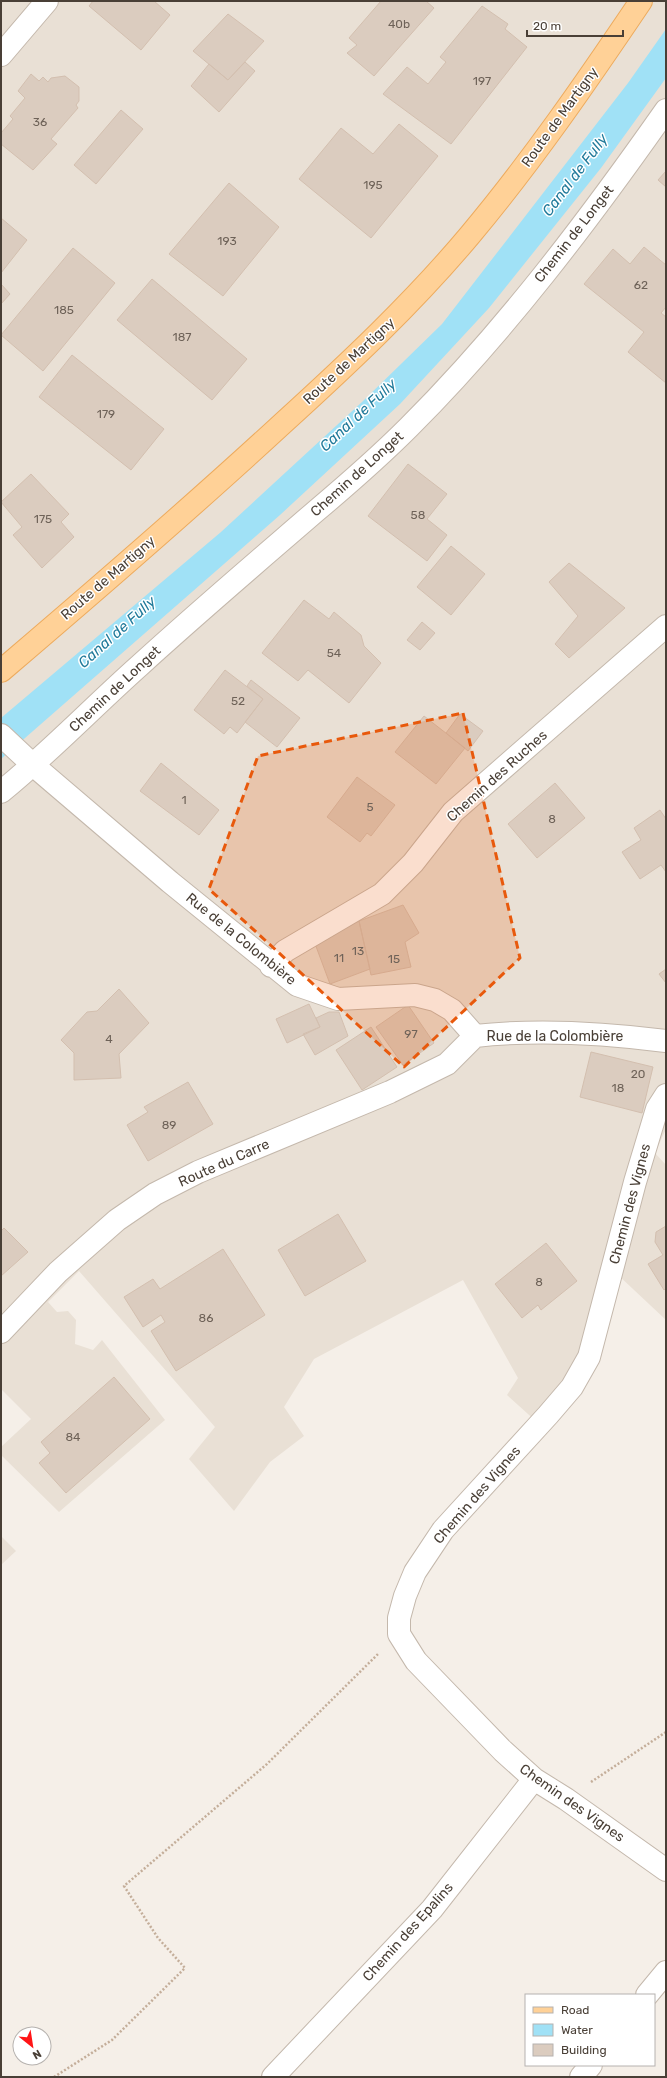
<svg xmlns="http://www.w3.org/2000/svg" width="667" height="2078" font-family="Rubik,sans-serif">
	<rect width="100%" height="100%" fill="#f5efe8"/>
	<path fill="#e9e0d5" d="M1,1H666V1129L655,1153L666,1165V1320L617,1274L601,1357L587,1383L548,1432L507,1395L518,1378L463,1280L314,1359L284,1407L304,1436L270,1462L234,1511L189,1459L215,1427L79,1271L48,1302L57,1312L68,1311L76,1320L75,1344L93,1350L102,1340L165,1420L59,1512L1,1455V1447L31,1419L1,1389Z
		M1,1536L16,1551L1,1565Z"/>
	<path fill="#a0e1f6" d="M666,29V78L601,168L489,308L400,404L280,515L1,759V718L221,532L362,402L442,324L628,83Z"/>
	<path fill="#dbccbf" stroke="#d3bfaf" d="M93,1H154L170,15L141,50L89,6Z
		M381,1H426L434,8L374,76L347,53L357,45L349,38Z
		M482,6L508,24L505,29L527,47L451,144L383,94L407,67L428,84L446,62L440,57Z
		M228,14L264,41L228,80L193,51Z
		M245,62L255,71L219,112L191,86L209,64L228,80Z
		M31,74L39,81L43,77L48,82L51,78L65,76L79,87V101L76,105L78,108L51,139L57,144L33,170L1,144V133L13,119L10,116L25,98L18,91Z
		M121,110L143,129L96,184L74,165Z
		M399,124L438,156L371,238L299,179L341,128L373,154Z
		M666,171V187L658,180Z
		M229,183L279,227L223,296L169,254Z
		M1,218L27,240L1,273Z
		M644,247L666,265V307L661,313L666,317V383L628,352L644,332L584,284L613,249L630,264Z
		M73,248L115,283L43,371L1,335Z
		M152,279L247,359L212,400L117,320Z
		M1,284L10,294L1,304Z
		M72,355L164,429L131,470L39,397Z
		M408,464L447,494L427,519L447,535L427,561L368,516Z
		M31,474L69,514L61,522L74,537L42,568L13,535L22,527L1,502Z
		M451,546L485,574L451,615L417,587Z
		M569,563L625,608L569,658L555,644L578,616L549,582Z
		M304,600L329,619L334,612L361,635L364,646L381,663L349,703L308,670L298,681L262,653Z
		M422,622L435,633L420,650L407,640Z
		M225,670L263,699L237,733L230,727L224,734L194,710Z
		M251,680L300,718L277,747L245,722L263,699L247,686Z
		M460,714L483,731L468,751L446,733Z
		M424,716L465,748L436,784L395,752Z
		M161,763L219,810L199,835L140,791Z
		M357,777L395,805L371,836L367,833L360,842L327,817Z
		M555,783L585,818L537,858L508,824Z
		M660,810L666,819V872L661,865L640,879L622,852L641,840L634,828Z
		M403,905L419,933L405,942L411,967L371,975L359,921Z
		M359,921L370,969L330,984L314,941Z
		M666,969V983L659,974Z
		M119,989L149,1023L119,1054L121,1078L74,1080V1053L61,1040L87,1012L97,1011Z
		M309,1004L320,1027L287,1043L276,1019Z
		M408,1005L434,1043L403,1065L376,1027Z
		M329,1012H339L348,1036L315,1055L303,1034L320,1027L316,1018Z
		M371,1027L397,1067L362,1090L336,1050Z
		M591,1052L653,1067L642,1113L580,1097Z
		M188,1082L213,1124L148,1161L127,1125L148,1112L144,1107Z
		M338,1214L366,1261L305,1296L278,1250Z
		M666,1226V1288L664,1290L648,1264L663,1255L655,1242L656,1232Z
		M4,1228L28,1252L1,1276V1231Z
		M546,1243L577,1281L541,1310L538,1305L522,1318L495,1284Z
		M223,1249L265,1315L176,1371L151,1331L165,1322L161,1315L143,1327L124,1297L153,1279L160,1289Z
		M114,1377L150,1419L66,1493L39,1463L50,1453L41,1442Z"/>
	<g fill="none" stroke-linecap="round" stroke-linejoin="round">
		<defs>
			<path id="minor" d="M1,55L47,1
				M1,735L33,765L170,882L297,985L338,999L415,995L435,1000L452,1010L475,1036
				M1,792C49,753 93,707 139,666C197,613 257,562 316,511C348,484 380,456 409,427C505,331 588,221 666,110
				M271,966L285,951L382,894L413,863L453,812L666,626
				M475,1036C538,1029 603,1033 666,1041
				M666,1095L657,1109L635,1182L589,1357L572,1387L548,1415L443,1530L415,1572L405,1596L399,1618V1634L416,1661L503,1751L534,1779L566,1799L666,1870
				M1,1332L58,1272L117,1220L155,1194L198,1172L390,1092L447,1064L475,1036
				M647,1995L666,1972
				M273,2077L432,1909L534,1779
				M581,2077L591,2065"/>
			<path id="major" d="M1,671C96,590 191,508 282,424C348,364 413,303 470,235C532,161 587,81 641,1"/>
		</defs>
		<use href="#minor" stroke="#c4b8ac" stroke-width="24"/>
		<use href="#major" stroke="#edab5e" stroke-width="24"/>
		<path stroke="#c4ae9a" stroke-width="2.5" stroke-dasharray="2 2" stroke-linecap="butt" d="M591,1782L666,1732
			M54,2077L112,2040L185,1968L158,1938L124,1886L267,1764L378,1654"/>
		<use href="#minor" stroke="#fff" stroke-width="22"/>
		<use href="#major" stroke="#ffd197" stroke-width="22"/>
	</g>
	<path fill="#e8590c" fill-opacity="0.2" stroke="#e8590c" stroke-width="3" stroke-dasharray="8 5" stroke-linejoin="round" d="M463,713L520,958L404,1067L209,889L258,756Z"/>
	<g text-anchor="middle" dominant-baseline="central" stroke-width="3" stroke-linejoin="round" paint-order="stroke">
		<g font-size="12" fill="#6e6258">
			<text x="399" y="24">40b</text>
			<text x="482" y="81">197</text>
			<text x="40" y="122">36</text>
			<text x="373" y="185">195</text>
			<text x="227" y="241">193</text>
			<text x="641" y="285">62</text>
			<text x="64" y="310">185</text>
			<text x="182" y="337">187</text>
			<text x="106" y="414">179</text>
			<text x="418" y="515">58</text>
			<text x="43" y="519">175</text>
			<text x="334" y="653">54</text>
			<text x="238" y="701">52</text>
			<text x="184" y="800">1</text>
			<text x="370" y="807">5</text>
			<text x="552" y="819">8</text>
			<text x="358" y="951">13</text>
			<text x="339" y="958">11</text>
			<text x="394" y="959">15</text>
			<text x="411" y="1034">97</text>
			<text x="109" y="1039">4</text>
			<text x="638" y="1074">20</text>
			<text x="618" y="1088">18</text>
			<text x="169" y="1125">89</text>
			<text x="539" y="1282">8</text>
			<text x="206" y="1318">86</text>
			<text x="73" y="1437">84</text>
		</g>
		<g font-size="14" fill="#493f36" stroke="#fff">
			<text transform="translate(560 117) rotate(-54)">Route de Martigny</text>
			<text transform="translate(574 234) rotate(-52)">Chemin de Longet</text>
			<text transform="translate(349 361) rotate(-43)">Route de Martigny</text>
			<text transform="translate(357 474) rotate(-42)">Chemin de Longet</text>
			<text transform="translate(108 578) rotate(-41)">Route de Martigny</text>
			<text transform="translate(115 689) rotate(-43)">Chemin de Longet</text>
			<text transform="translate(497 776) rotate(-42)">Chemin des Ruches</text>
			<text transform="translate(241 939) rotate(39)">Rue de la Colombière</text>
			<text x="555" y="1036">Rue de la Colombière</text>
			<text transform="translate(224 1163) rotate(-24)">Route du Carre</text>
			<text transform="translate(630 1204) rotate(-75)">Chemin des Vignes</text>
			<text transform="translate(477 1495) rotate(-49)">Chemin des Vignes</text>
			<text transform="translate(572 1803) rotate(35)">Chemin des Vignes</text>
			<text transform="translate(408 1932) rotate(-48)">Chemin des Epalins</text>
		</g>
		<g font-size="15" font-style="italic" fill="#227b9b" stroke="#fff">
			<text transform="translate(575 175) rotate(-53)">Canal de Fully</text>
			<text transform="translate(358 415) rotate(-43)">Canal de Fully</text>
			<text transform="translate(117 632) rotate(-42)">Canal de Fully</text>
		</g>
	</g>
	<rect width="667" height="2078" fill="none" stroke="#493f36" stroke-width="4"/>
	<rect x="525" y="1994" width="130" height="72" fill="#ffffff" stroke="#b6b2af"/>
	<rect x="533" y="2007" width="20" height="6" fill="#ffd197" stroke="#b6b2af"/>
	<text x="561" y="2014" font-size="12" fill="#493f36">Road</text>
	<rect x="533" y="2024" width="20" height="12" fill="#a0e1f6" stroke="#b6b2af"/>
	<text x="561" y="2034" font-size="12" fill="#493f36">Water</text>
	<rect x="533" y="2044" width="20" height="12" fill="#dbccbf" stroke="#b6b2af"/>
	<text x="561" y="2054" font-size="12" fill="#493f36">Building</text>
	<g transform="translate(32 2046) rotate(150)"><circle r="19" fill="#ffffff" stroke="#b6b2af"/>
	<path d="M0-3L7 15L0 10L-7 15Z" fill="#ff1517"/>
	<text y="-6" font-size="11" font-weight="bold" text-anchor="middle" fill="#493f36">N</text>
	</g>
	<path d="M527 30v6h96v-6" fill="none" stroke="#493f36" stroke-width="2"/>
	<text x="533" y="30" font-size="12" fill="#493f36" stroke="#ffffff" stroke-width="3" paint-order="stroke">20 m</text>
</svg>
